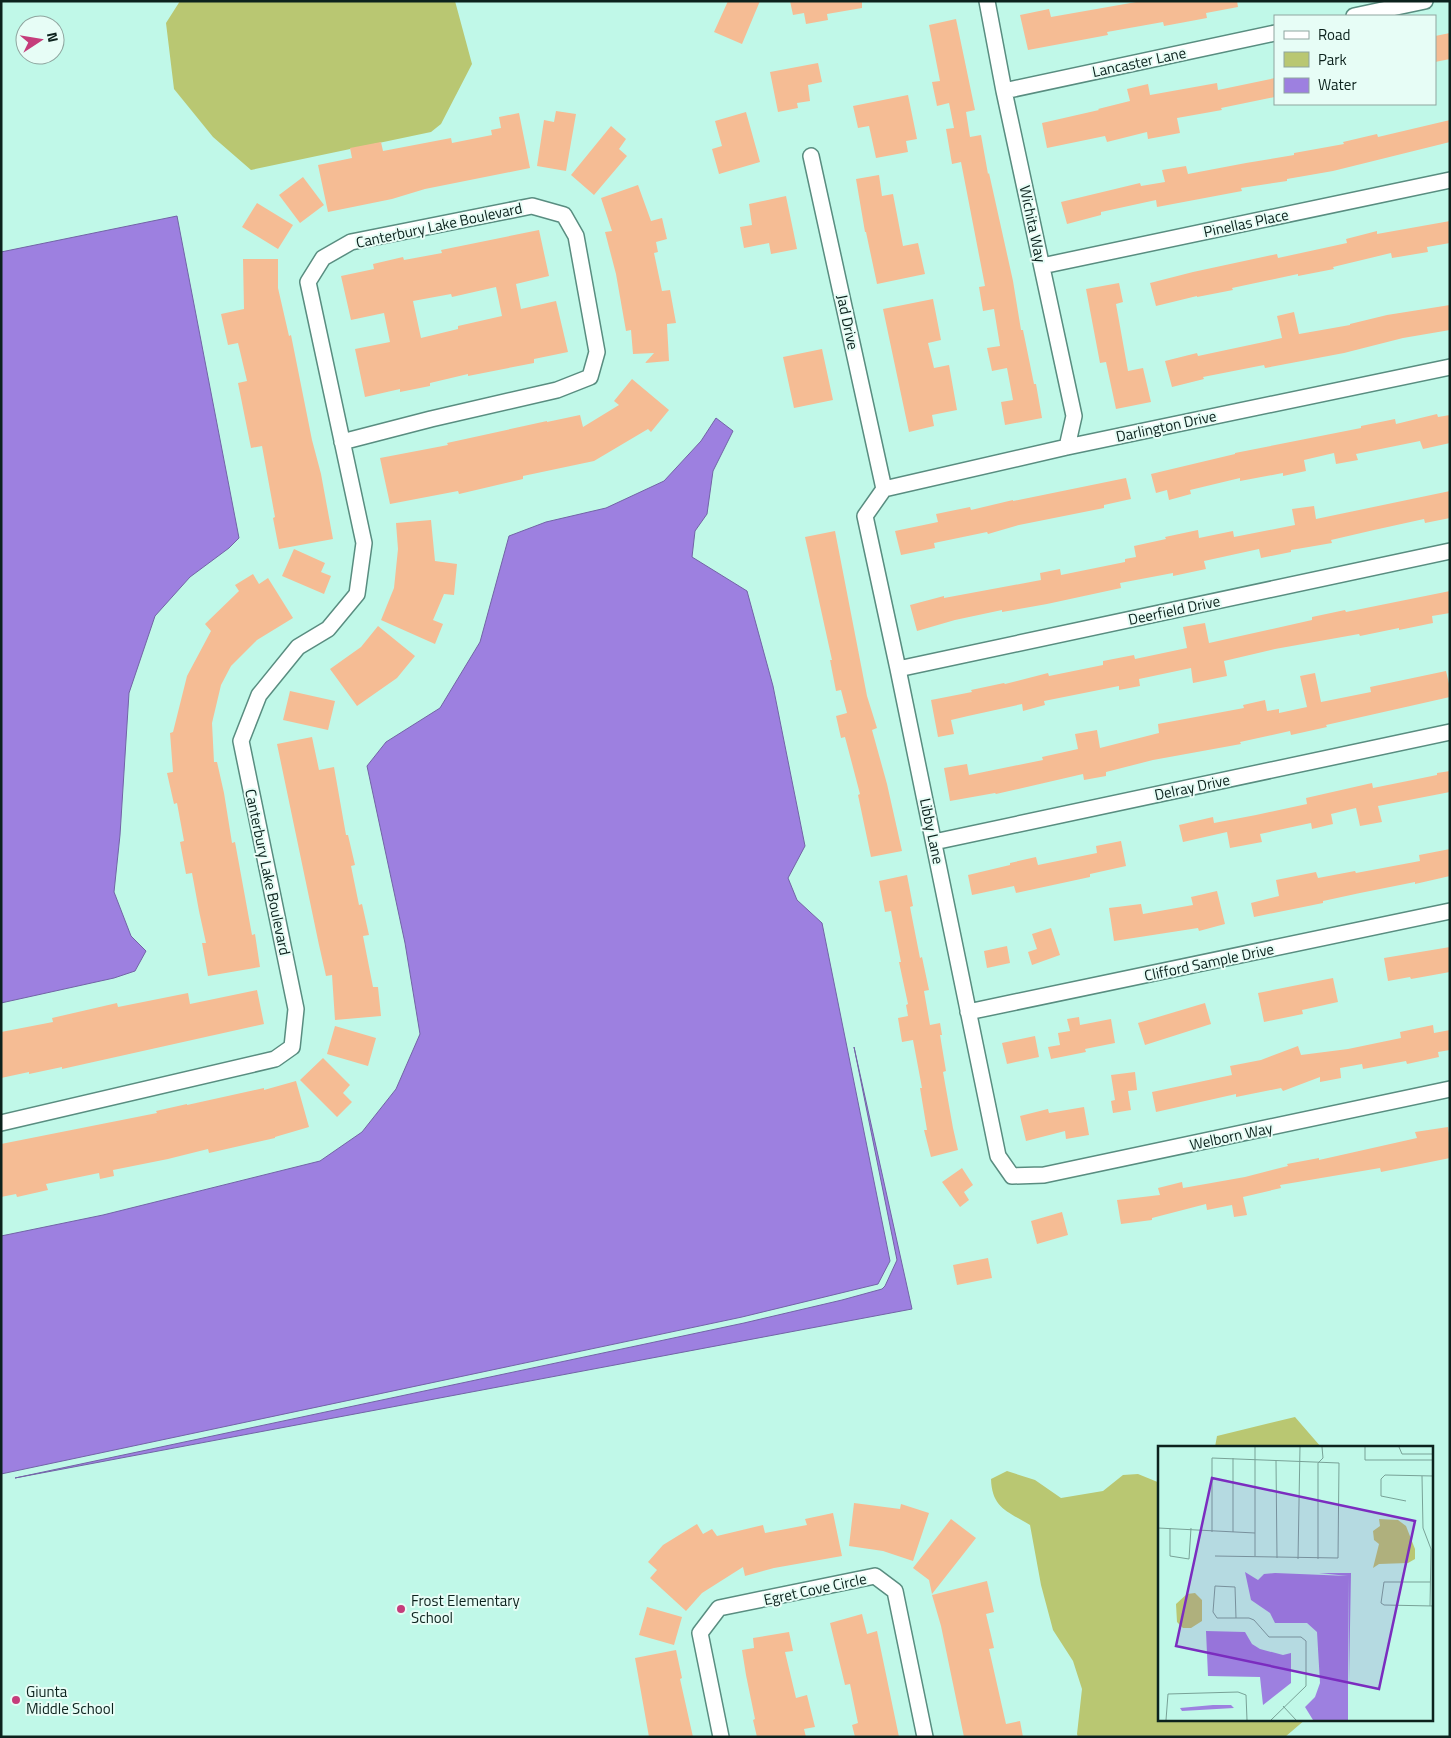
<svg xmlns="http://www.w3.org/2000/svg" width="1451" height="1738" font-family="'Titillium Web',sans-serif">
	<rect width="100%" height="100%" fill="#c0f8e8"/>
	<path fill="#b9c772" d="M180,1H455L472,64L441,124L431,132L251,170L213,137L174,89L166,23Z
		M1295,1417L1321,1447H1215L1217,1436Z
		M1007,1471L1035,1480L1061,1498L1103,1491L1123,1475L1138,1474L1160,1483V1719H1306L1285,1737H1078L1077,1734L1082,1689L1073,1661L1053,1630L1041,1585L1030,1525C1007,1511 992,1508 991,1479Z"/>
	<path fill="#9d80e0" stroke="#7264a6" d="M177,216L239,538L229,548L190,577L155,616L129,693L120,835L114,892L131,936L146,951L135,971L114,978L1,1003V252Z
		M716,418L733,431L713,471L707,514L695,531L692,557L747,591L773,686L805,846L788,878L797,900L822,923L890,1261L878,1284L742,1317L1,1474V1236L103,1215L320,1161L362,1132L396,1089L420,1034L405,943L367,766L386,742L440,708L480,642L509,536L546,522L606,508L664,481L701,441Z
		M854,1047L912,1309L15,1478L744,1323L842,1300L882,1289L885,1286L897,1260Z"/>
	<path fill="#f5bc94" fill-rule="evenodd" d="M728,1H760L742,44L714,32Z
		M790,1H862V8L827,14L828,20L806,24L804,13L793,15Z
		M1142,1H1237L1238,7L1206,13L1207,18L1164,26L1163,22L1107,32L1108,35L1028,50L1020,15L1049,9L1051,17Z
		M956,19L975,110L966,112L970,137L981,135L988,174L989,173L1013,281L1021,330H1023L1034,384H1036L1042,418L1005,425L1001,402L1013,400L1007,368L992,371L987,348L1000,346L994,309L983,311L979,287L985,286L961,162L952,164L946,129L954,128L949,103L937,106L932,82L940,81L929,25Z
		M1450,33V59L1435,62V36Z
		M818,63L822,82L808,85L810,101L797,103L798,108L778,112L770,72Z
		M1275,78V97L1221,108L1222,110L1177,118L1180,133L1148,139L1147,132L1107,142L1105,136L1047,148L1042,123L1099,110L1098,109L1130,101L1127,89L1148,84L1150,95L1217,83L1218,90Z
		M908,95L917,139L906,141L908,152L876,158L869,126L858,128L853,106Z
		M556,111L576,114L566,171L537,166L544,120L554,122Z
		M746,112L760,162L719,174L712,149L722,146L715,121Z
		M519,113L530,168L425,189L392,199L328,212L318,165L352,158L350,148L381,142L383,151L451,138L452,143L492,135L491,130L501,128L499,117Z
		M1450,120V142L1333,171L1287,179V181L1241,188L1242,191L1157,207L1156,200L1101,212V215L1067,224L1061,202L1140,183L1141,186L1165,182L1162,170L1186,166L1188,174L1246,163L1294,155V153L1344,144L1343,142L1377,134L1378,137Z
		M611,126L626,139L619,149L627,156L594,195L571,175Z
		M879,175L882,196L893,194L903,246L918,243L925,274L877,284L866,232H865L856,179Z
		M303,177L324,205L300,223L279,195Z
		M638,185L651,221L662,218L667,239L656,242L658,252L654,253L662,291L670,290L676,323L667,324L669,361L645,363L654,353L633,354L631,330L626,331L616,274L605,232L612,231L601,198Z
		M786,196L797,249L771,254L769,243L744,248L740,227L752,225L749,204Z
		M257,203L293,225L278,249L242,227Z
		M1450,221V243L1427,247L1428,252L1392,258L1391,253L1333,267L1334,269L1298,276V274L1232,288L1233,290L1197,297V296L1156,306L1150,283L1193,272L1277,254L1278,258L1347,243L1346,239L1377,231V234Z
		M539,230L549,276L516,284L521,309L556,301L568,352L534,359V363L468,376V374L430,383V386L400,392V389L365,397L355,349L390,342L384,313L351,320L341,276L374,269L373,264L403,257L404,260L442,253L441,250ZM496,287L502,316L458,326V329L421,338L413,301L451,294L452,297Z
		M243,259H278V288L289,336L291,335L312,440L321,474L333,539L279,549L273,518L275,517L262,446L251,448L238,383L247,381L238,343L228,345L221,314L244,309Z
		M1119,283L1123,302L1116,304L1128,371L1143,368L1151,402L1116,409L1106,362L1100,363L1086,289Z
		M933,299L941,340L928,343L934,368L949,365L957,410L932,415L934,426L909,432L883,309Z
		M1450,305V330L1403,338L1344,353L1265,368L1264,365L1203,377L1204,379L1172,387L1165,361L1197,353L1198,356L1282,338L1277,316L1294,312L1299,334L1350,325V324L1387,315Z
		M822,349L833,400L794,408L783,357Z
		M632,379L669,410L651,432L648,429L594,461L523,476V479L459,494L458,491L390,504L380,458L448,445L447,443L547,421V422L580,415L583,427L619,405L614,401Z
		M1437,414L1438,417L1450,415V443L1423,449L1420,441L1356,454L1358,460L1336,464L1334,453L1304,460L1306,471L1283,476V473L1240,481V478L1190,490L1191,494L1169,500L1167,490L1156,493L1151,474L1235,454V453L1361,428V426L1395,419L1396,424Z
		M1126,478L1131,499L1104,505V508L1019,525L988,534L987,532L934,543L935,548L901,555L895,531L938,522L936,514L970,507L971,510L1013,500V501Z
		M1450,491V518L1425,523L1424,519L1374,530L1331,540L1332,543L1291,550V552L1261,558L1259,549L1204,561L1206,569L1173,576V573L1120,583L1121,588L1047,604L1002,612V610L955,620L917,631L910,605L944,596V598L1041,580L1040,573L1060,569L1061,575L1125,562V559L1136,557L1134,546L1166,539L1165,537L1198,530L1199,538L1233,531L1234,537L1295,525L1292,509L1314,506L1316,519Z
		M431,520L435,561L457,564L454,595L444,594L433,620L443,624L435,644L381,620L394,588L398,549L396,523Z
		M835,531L867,696L877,728L872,730L887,784L902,851L871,857L858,795L860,794L845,737L841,738L836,716L847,713L841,690L836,691L830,660H832L805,537Z
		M294,549L325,563L321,572L331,576L324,594L282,576Z
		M253,574L259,584L268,578L293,618L257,640L231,666L221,685L212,723L214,762H217L224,793L232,843L235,842L252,935L255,934L260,967L208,976L202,943H206L199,911L192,873L186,874L180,842L184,841L177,803L174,804L167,773L173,772L170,733L173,732L187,676L211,631L205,624L239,591L235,585Z
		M1450,591V613L1432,616L1433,623L1399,630V628L1360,636L1359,634L1275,649L1224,661L1227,676L1193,683L1191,668L1139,679L1140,686L1119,690V686L1044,701L1045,705L1023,711L1022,704L968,716L951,720L954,734L938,737L931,700L972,692L971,690L1004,683L1005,684L1048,673L1049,676L1103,665V661L1134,655L1135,659L1187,648L1183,627L1205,623L1209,643L1312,620V617L1345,610L1346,612Z
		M378,626L415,656L397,678L357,706L330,669L361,647Z
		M1446,671L1450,688V697L1326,725L1327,727L1291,735L1290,731L1240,742L1241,744L1153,760L1106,772V776L1084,780L1083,774L996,794L995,793L950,801L944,768L967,764L969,775L1043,760L1042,757L1078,749L1075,734L1097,730L1100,748L1159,733L1158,724L1244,708L1243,705L1265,700L1267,711L1279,709V713L1307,707L1300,676L1315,673L1321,702L1371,692L1370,687Z
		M290,691L335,701L328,730L283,720Z
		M312,737L319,770L334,767L346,835H348L355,865L351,866L359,905L362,904L369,935L363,936L373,987H378L381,1016L335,1020L332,975L326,976L319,945L277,744Z
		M1450,771V792L1378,806L1382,822L1360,826L1356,808L1331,814L1333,824L1312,829L1311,823L1260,834L1262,842L1230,848L1227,832L1183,842L1179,825L1213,817L1214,823L1256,815L1307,804L1306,798L1372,783L1373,788L1437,775V773Z
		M1121,841L1126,866L1090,874V877L1016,893L1014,886L972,895L968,875L1010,865V863L1036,857L1038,865L1097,853L1096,846Z
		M1450,849V876L1415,884V882L1360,893L1323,901V903L1254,917L1251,903L1279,896L1276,880L1316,872L1318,878L1355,871L1356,873L1420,861L1419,855Z
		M907,875L913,906L910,907L920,958L922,957L929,990L924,991L930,1025L940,1023L942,1035H940L946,1071L943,1072L953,1128L958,1150L931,1157L924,1130H927L920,1088H922L913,1040L902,1042L898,1018L908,1016L906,1005L908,1004L899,962H901L891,911L885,912L879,881Z
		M1217,891L1225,924L1199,931L1198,928L1114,941L1109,908L1141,904L1143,914L1193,905L1191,897Z
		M1051,928L1060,955L1032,965L1028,952L1037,949L1032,934Z
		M1007,946L1010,963L987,968L984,951Z
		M1450,947V972L1411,979L1410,977L1388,981L1384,958Z
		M1333,978L1338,1002L1302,1010L1303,1014L1264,1022L1258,993Z
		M257,990L264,1024L62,1069V1067L29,1074V1072L1,1078V1032L53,1022L52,1018L117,1003L118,1007L188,993L190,1004Z
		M1205,1003L1211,1024L1145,1045L1138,1023Z
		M1079,1017L1080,1025L1111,1019L1115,1043L1085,1049L1086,1052L1051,1059L1048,1047L1060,1045L1058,1033L1070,1031L1067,1019Z
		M1433,1025L1434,1033L1450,1030V1050L1438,1052L1439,1057L1407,1064L1406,1061L1363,1069L1362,1064L1340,1068L1341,1078L1320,1082V1077L1283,1091L1281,1088L1236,1097V1094L1156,1112L1152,1092L1232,1075L1230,1066L1261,1060L1298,1046L1301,1055L1348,1049L1401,1038L1400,1032Z
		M335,1026L376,1038L368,1066L327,1054Z
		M1035,1036L1039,1057L1007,1064L1002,1043Z
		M323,1058L350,1085L343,1093L352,1102L337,1117L300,1080Z
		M1135,1072L1137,1090L1128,1091L1131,1110L1113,1113L1111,1101L1115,1100L1111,1075Z
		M296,1081L309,1127L275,1137V1138L209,1153L208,1149L168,1159L113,1170L114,1176L100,1179L99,1173L46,1184L48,1190L17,1197L16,1194L1,1197V1144L157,1113L156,1111L187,1104V1105L264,1088V1090Z
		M1084,1107L1089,1135L1066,1139L1065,1131L1026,1141L1020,1116L1048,1109L1049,1113Z
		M1448,1127L1450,1139V1158L1381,1172L1380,1168L1280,1185L1281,1188L1243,1197L1247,1215L1234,1217L1232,1205L1207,1210L1206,1204L1152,1218V1220L1121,1224L1117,1200L1160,1195L1158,1188L1182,1182L1183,1188L1245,1177L1288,1166L1287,1164L1319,1158V1160L1417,1138L1415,1132Z
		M962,1168L973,1185L964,1192L969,1200L960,1207L942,1182Z
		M1062,1212L1068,1235L1037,1244L1031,1221Z
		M988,1258L992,1278L957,1285L953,1265Z
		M854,1503L900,1509L901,1504L929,1513L913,1561L883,1551L849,1546Z
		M833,1513L842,1556L774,1568L745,1576L743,1567L702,1593L686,1611L650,1578L657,1570L648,1562L663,1545L697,1524L703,1534L712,1529L717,1536L763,1525L765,1533L807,1525L805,1519Z
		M951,1519L976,1538L932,1594L929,1580L913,1568Z
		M987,1581L994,1612L986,1614L994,1648L989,1649L1006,1724L1020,1721L1023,1737H964L941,1626L932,1595Z
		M647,1607L682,1617L674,1645L639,1635Z
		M862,1614L867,1634L877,1631L899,1737H855L852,1725L858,1723L850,1684L845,1685L830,1623Z
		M789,1632L793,1651L785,1652L796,1698L807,1695L815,1727L804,1729L806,1737H757L753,1720L755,1719L746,1675L742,1650L754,1648L753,1638Z
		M676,1650L682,1678L680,1679L693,1737H649L635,1658Z"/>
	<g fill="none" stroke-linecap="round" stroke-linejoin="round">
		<defs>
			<path id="street" d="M987,1L1004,91L1074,416L1067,447
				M1354,16L1425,1
				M1004,91L1275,33
				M811,156L884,489
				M1042,266L1450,180
				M884,489L865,516L898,669L998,1156L1012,1176L1044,1175L1450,1089
				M884,489L1067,447L1450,367
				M898,669L1450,551
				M934,842L1450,732
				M968,1012L1450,911
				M1,1123L275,1059L292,1047L296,1009L241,741L259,695L298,647L328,629L357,594L364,543L308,282L323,258L351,242L532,206L564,215L576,236L597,352L590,377L557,390L431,419L342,442
				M721,1737L700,1633L719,1608L875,1576L895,1591L925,1737"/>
		</defs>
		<use href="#street" stroke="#598d80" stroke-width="18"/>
		<use href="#street" stroke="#fff" stroke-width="15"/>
	</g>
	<g fill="#c53d7b" stroke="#e7fdf6" stroke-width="2">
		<circle cx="401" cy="1609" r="5"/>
		<circle cx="16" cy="1700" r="5"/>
	</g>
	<g text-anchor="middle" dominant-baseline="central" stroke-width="4" stroke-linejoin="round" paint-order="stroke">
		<g font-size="15" fill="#0c221d" stroke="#e7fdf6">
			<text transform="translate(1139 62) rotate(-12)">Lancaster Lane</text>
			<text transform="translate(1246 223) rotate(-12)">Pinellas Place</text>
			<text transform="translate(1033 224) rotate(78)">Wichita Way</text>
			<text transform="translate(439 225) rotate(-12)">Canterbury Lake Boulevard</text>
			<text transform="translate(848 322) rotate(78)">Jad Drive</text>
			<text transform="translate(1166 426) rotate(-12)">Darlington Drive</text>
			<text transform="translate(1174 610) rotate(-12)">Deerfield Drive</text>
			<text transform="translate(1192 787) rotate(-12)">Delray Drive</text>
			<text transform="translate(932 831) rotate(78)">Libby Lane</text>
			<text transform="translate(268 872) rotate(78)">Canterbury Lake Boulevard</text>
			<text transform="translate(1209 962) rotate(-12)">Clifford Sample Drive</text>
			<text transform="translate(1231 1136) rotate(-12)">Welborn Way</text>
			<text transform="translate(815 1589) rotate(-12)">Egret Cove Circle</text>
		</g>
		<g font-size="15" fill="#0c221d" stroke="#e7fdf6" text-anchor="start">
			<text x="411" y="1600">Frost Elementary<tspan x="411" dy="17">School</tspan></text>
			<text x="26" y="1691">Giunta<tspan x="26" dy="17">Middle School</tspan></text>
		</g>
	</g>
	<g transform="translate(1158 1446)">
		<rect width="275" height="275" fill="#c0f8e8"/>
		<path d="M221,73L240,74L248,80L257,103V113L250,117L221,118L215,122L221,98L216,94L215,85L222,80ZM37,147L44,154V175L33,182H25L19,176L18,158L29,148Z" fill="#b9c772"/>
		<path d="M87,126L100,134L106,128L117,127L190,130V274H155L147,261L157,251L162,237L159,186L149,177H117L112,167L93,154ZM161,127H193L191,235L190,130ZM48,185L87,186L94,198L102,203L125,209L133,207V237L105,259L102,231L50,230ZM55,259H73L76,262L24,265L22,262Z" fill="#9d80e0"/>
		<path fill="none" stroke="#78a297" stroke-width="1" d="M97,1V110M207,1V14H275M241,1L244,8H275M118,15L119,112M264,30L265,82L273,103L272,160M248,55L223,50V33L227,29L275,30M0,82L97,87M12,82V110L31,113L33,82M54,86V12L181,17L180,112L57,110M75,86V12M140,113L142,1M160,113V17L165,12L164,1M272,136H226L223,157L226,159L275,160M78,172L77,141L57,140L55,166L59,172H91L96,174L111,191H143L148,195V240L113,274M125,260L138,274M8,274L10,248L80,246L88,249L89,274"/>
		<path fill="#7b2cbf" fill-opacity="0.15" stroke="#7b2cbf" stroke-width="2.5" d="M54,32L257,75L221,243L18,200Z"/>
		<rect width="275" height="275" fill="none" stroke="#0c221d" stroke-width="2.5"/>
	</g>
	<rect width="1451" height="1738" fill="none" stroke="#0c221d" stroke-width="5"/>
	<rect x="1274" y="15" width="162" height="90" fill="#e7fdf6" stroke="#8fa59f"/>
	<rect x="1284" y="31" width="25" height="8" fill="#ffffff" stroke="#8fa59f"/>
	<text x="1318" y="40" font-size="15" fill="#0c221d">Road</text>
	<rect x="1284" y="52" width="25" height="15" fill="#b9c772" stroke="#8fa59f"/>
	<text x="1318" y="65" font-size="15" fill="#0c221d">Park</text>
	<rect x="1284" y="78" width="25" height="15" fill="#9d80e0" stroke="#8fa59f"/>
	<text x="1318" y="90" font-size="15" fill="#0c221d">Water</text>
	<g transform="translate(40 40) rotate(78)"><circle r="24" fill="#e7fdf6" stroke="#8fa59f"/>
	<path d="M0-4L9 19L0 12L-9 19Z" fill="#c53d7b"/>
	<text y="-8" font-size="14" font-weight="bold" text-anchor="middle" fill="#0c221d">N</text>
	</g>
</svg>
